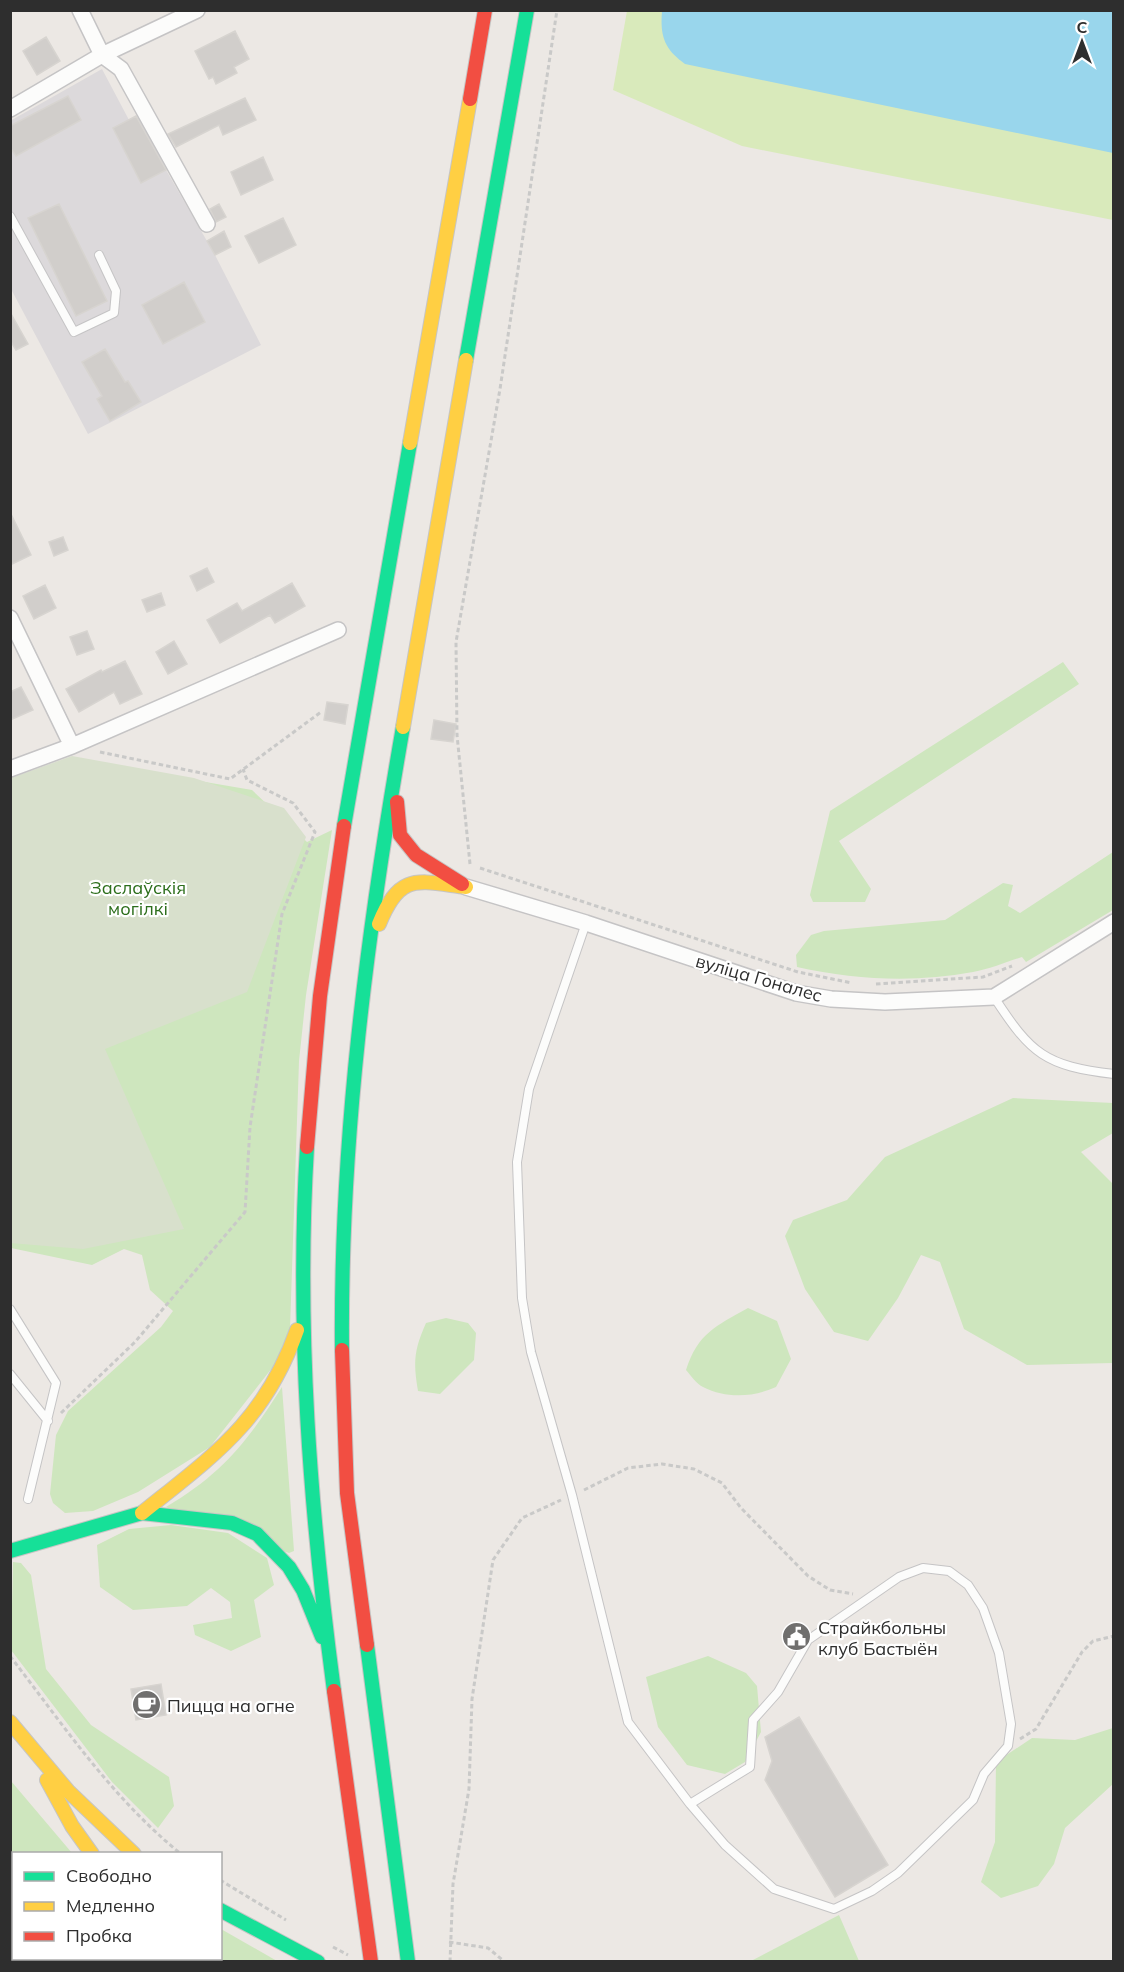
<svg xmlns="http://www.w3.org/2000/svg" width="1124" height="1972" font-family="Mulish,sans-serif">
	<rect width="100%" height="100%" fill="#ece8e4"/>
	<path fill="#dcd9db" d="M102,69L129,120L142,116L166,170L215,255L261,345L88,434L11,289L10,121Z"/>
	<path fill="#cee6be" d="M1063,662L1079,684L839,841L871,889L865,902H813L810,895L830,811Z
		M71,759L252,790L307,842L332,830L306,995L299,1061L290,1329L283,1354L210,1447L138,1492L93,1511L65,1513L53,1503L50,1494L56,1435L68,1411L161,1327L173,1311L150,1290L142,1255L124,1249L92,1265L11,1248V782Z
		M1113,852V910L1026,962L1022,957C1006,962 990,969 973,972C914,983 856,980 797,967L796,955L811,935L824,931L945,920L1003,883L1013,885L1008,906L1020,913Z
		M1013,1098L1113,1103V1133L1081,1152L1113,1184V1363L1027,1365L964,1329L940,1262L921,1255L898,1298L868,1341L834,1332L805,1289L785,1236L793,1220L847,1200L885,1157Z
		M748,1308L777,1321L791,1359L776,1387C753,1397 727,1399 703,1387C697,1384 691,1376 686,1370C698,1333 716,1326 748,1308Z
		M446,1318L468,1323L476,1333L474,1360L440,1394L418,1391C413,1362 414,1350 426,1323Z
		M282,1387L294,1551L289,1553L166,1507C223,1473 247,1442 282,1387Z
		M171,1525L228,1533L267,1558L274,1585L254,1600L261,1637L231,1651L195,1635L193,1625L232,1618L230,1602L211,1588L187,1606L133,1610L100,1587L97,1545L129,1529Z
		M13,1562L21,1563L31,1575L46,1669L91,1725L169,1777L174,1806L158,1828L112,1782L11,1650Z
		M708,1656L746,1673L757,1686L761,1732L745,1762L725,1774L687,1765L658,1727L646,1677Z
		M1113,1728V1784L1065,1828L1054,1864L1038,1886L1001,1898L981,1882L995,1842L996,1762L1032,1738L1075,1740Z
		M11,1781L72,1853L14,1854V1958H154L156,1961H11Z
		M839,1915L859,1961H751Z
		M221,1929L277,1961H189L187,1959L220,1958Z"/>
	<path fill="#d8e0cc" d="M72,756L194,778L284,808L306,837L247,992L105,1049L184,1229L83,1249L10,1243L11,778Z"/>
	<path fill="#d9eabb" d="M627,11H1113V220L742,146L613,90Z"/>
	<path fill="#99d6ec" d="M662,11H1113V153L685,64C664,49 660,36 662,11Z"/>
	<path fill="#d1cecb" stroke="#d7d4d0" stroke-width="1.5" d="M235,31L249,59L234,67L237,73L216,84L213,77L209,79L195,51Z
		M46,37L60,61L37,75L23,51Z
		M68,96L81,120L16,156L10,147V126Z
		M245,98L256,120L223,135L219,125L176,147L168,134Z
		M136,116L166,170L141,183L113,128Z
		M263,157L273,180L241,195L231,172Z
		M59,204L107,301L76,316L28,218Z
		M219,204L226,217L216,222L210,209Z
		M283,218L296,245L259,263L245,236Z
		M224,231L231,247L215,255L207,241Z
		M184,282L205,322L163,344L142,305Z
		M10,312L28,344L16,350L10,340Z
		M105,349L125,382L128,381L141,402L110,421L97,399L102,396L82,362Z
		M10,512L31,555L10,565Z
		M63,537L68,550L54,556L49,542Z
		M207,568L214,582L197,591L190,576Z
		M292,583L305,606L275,623L270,615L220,643L207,620L237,603L242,611Z
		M45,585L56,608L34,619L23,596Z
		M161,593L165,605L147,612L142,600Z
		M87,631L94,649L77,655L70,637Z
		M174,641L187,664L168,674L156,652Z
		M125,661L142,694L120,704L114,692L79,712L66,689L101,670L102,672Z
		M21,687L33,710L10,720V692Z
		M327,702L348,705L345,724L324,720Z
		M434,720L456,724L453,742L431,739Z
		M161,1684L166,1715L136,1720L131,1689Z
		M799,1717L888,1865L835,1897L765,1780L772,1761L765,1737Z"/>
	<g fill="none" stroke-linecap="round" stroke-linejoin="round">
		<defs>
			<path id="lane" d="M10,216L74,332L114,313L116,291L99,255
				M586,923L529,1089L517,1162L522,1298L531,1352L572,1495L628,1722L690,1804L750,1767L753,1720L778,1692L808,1640L899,1577L923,1568L949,1571L968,1585L983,1608L999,1653L1011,1724L1008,1746L984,1774L973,1800L898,1873L872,1891L834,1909L774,1889L725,1845L690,1804
				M994,997C1031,1054 1045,1066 1114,1074
				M10,1309L56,1383L28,1499
				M10,1374L48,1421"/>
			<path id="street" d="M80,10L102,55L121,69L207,224
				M10,109L102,55L197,10
				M10,618L72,746
				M10,769L72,746L338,630
				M466,887L586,923L796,993L831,999L885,1002L994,997L1114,922"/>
			<path id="fast" d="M466,360L527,10
				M344,826L410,443
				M307,1147C296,1329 310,1510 334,1691
				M342,1350C340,1141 367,932 403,727
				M10,1551L142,1513L232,1523L257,1534L289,1567L303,1590L322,1637
				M367,1645L408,1962
				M220,1910L318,1962
				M173,1958L175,1962"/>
			<path id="slow" d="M410,443L470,99
				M403,727L466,360
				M379,924C400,872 417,881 466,887
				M142,1513C214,1455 265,1421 297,1330
				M10,1722L68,1791L134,1854
				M47,1780L72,1826L92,1854"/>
			<path id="jam" d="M470,99L485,10
				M397,802L400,835L416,855L462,884
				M307,1147L320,996L344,826
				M342,1350L347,1493L367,1645
				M334,1691L371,1962"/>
		</defs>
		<use href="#lane" stroke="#c5c4c5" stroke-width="10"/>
		<use href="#street" stroke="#c5c4c5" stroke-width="18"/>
		<use href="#fast" stroke="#c6c5c4" stroke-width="16"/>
		<use href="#slow" stroke="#c6c5c4" stroke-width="16"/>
		<use href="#jam" stroke="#c6c5c4" stroke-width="16"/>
		<path stroke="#c9c9c8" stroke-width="3" stroke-dasharray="4.5 3" stroke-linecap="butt" d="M100,752L230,779L321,712
			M470,864L457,735L456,642L500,389L557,10
			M480,868L798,972L852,983
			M876,984L983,977L1012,966
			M61,1413L135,1342L245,1212L250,1127L282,914L315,832L293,803L247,780L243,769
			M584,1490L628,1468L662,1464L694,1469L722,1483L741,1508L808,1576L830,1590L853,1594
			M10,1656C64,1726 112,1798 181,1854
			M1020,1739L1036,1729L1082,1652L1093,1641L1114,1636
			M220,1880L286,1920
			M449,1942L488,1948L505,1962
			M333,1947L348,1955
			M450,1962L453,1884L469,1789L472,1699L493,1560L522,1518L561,1500"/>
		<use href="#lane" stroke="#fcfcfb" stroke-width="8"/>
		<use href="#street" stroke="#fcfcfb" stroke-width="15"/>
		<use href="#fast" stroke="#16e098" stroke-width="14"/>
		<use href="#slow" stroke="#ffcf43" stroke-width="14"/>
		<use href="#jam" stroke="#f24e42" stroke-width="14"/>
	</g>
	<defs>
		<symbol id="civic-disc" viewBox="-11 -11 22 22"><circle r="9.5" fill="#706f6e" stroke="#fff"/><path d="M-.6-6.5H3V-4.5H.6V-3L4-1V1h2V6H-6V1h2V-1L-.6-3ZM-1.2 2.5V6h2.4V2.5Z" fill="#fff"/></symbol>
		<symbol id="cafe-disc" viewBox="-11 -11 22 22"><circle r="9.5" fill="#706f6e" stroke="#fff"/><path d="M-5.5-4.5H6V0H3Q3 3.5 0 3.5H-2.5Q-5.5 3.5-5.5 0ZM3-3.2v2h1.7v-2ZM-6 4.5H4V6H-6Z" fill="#fff"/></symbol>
	</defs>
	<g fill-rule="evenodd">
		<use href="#civic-disc" x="780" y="1620" width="33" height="33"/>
		<use href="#cafe-disc" x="130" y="1688" width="33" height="33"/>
	</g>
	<g text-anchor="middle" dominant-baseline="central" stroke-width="4.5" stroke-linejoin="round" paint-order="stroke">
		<g font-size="18" fill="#2c6e1b" stroke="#fff">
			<text x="138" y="887">Заслаўскія<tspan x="138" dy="21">могілкі</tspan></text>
		</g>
		<g font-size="18" fill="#2e2e2e" stroke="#fff">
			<text transform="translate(759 978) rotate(16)">вуліца Гоналес</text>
		</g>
		<g font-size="18" fill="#2e2e2e" stroke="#fff" text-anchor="start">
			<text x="818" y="1627">Страйкбольны<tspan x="818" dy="21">клуб Бастыён</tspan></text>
			<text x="167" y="1705">Пицца на огне</text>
		</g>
	</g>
	<rect width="1124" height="1972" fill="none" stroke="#2e2e2e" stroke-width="24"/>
	<rect x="12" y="1852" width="210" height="108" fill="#ffffff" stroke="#ababab" stroke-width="1.5"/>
	<rect x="24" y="1872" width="30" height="9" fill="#16e098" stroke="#ababab" stroke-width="1.5"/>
	<text x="66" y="1882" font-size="18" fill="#2e2e2e">Свободно</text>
	<rect x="24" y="1902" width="30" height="9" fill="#ffcf43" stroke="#ababab" stroke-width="1.5"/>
	<text x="66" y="1912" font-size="18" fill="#2e2e2e">Медленно</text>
	<rect x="24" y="1932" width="30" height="9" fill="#f24e42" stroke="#ababab" stroke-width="1.5"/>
	<text x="66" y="1942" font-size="18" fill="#2e2e2e">Пробка</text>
	<g transform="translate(1082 42)" stroke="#ffffff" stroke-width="4.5" paint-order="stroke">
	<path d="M0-4.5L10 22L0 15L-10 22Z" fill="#2e2e2e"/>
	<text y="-9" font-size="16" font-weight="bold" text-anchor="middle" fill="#2e2e2e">С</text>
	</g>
</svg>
